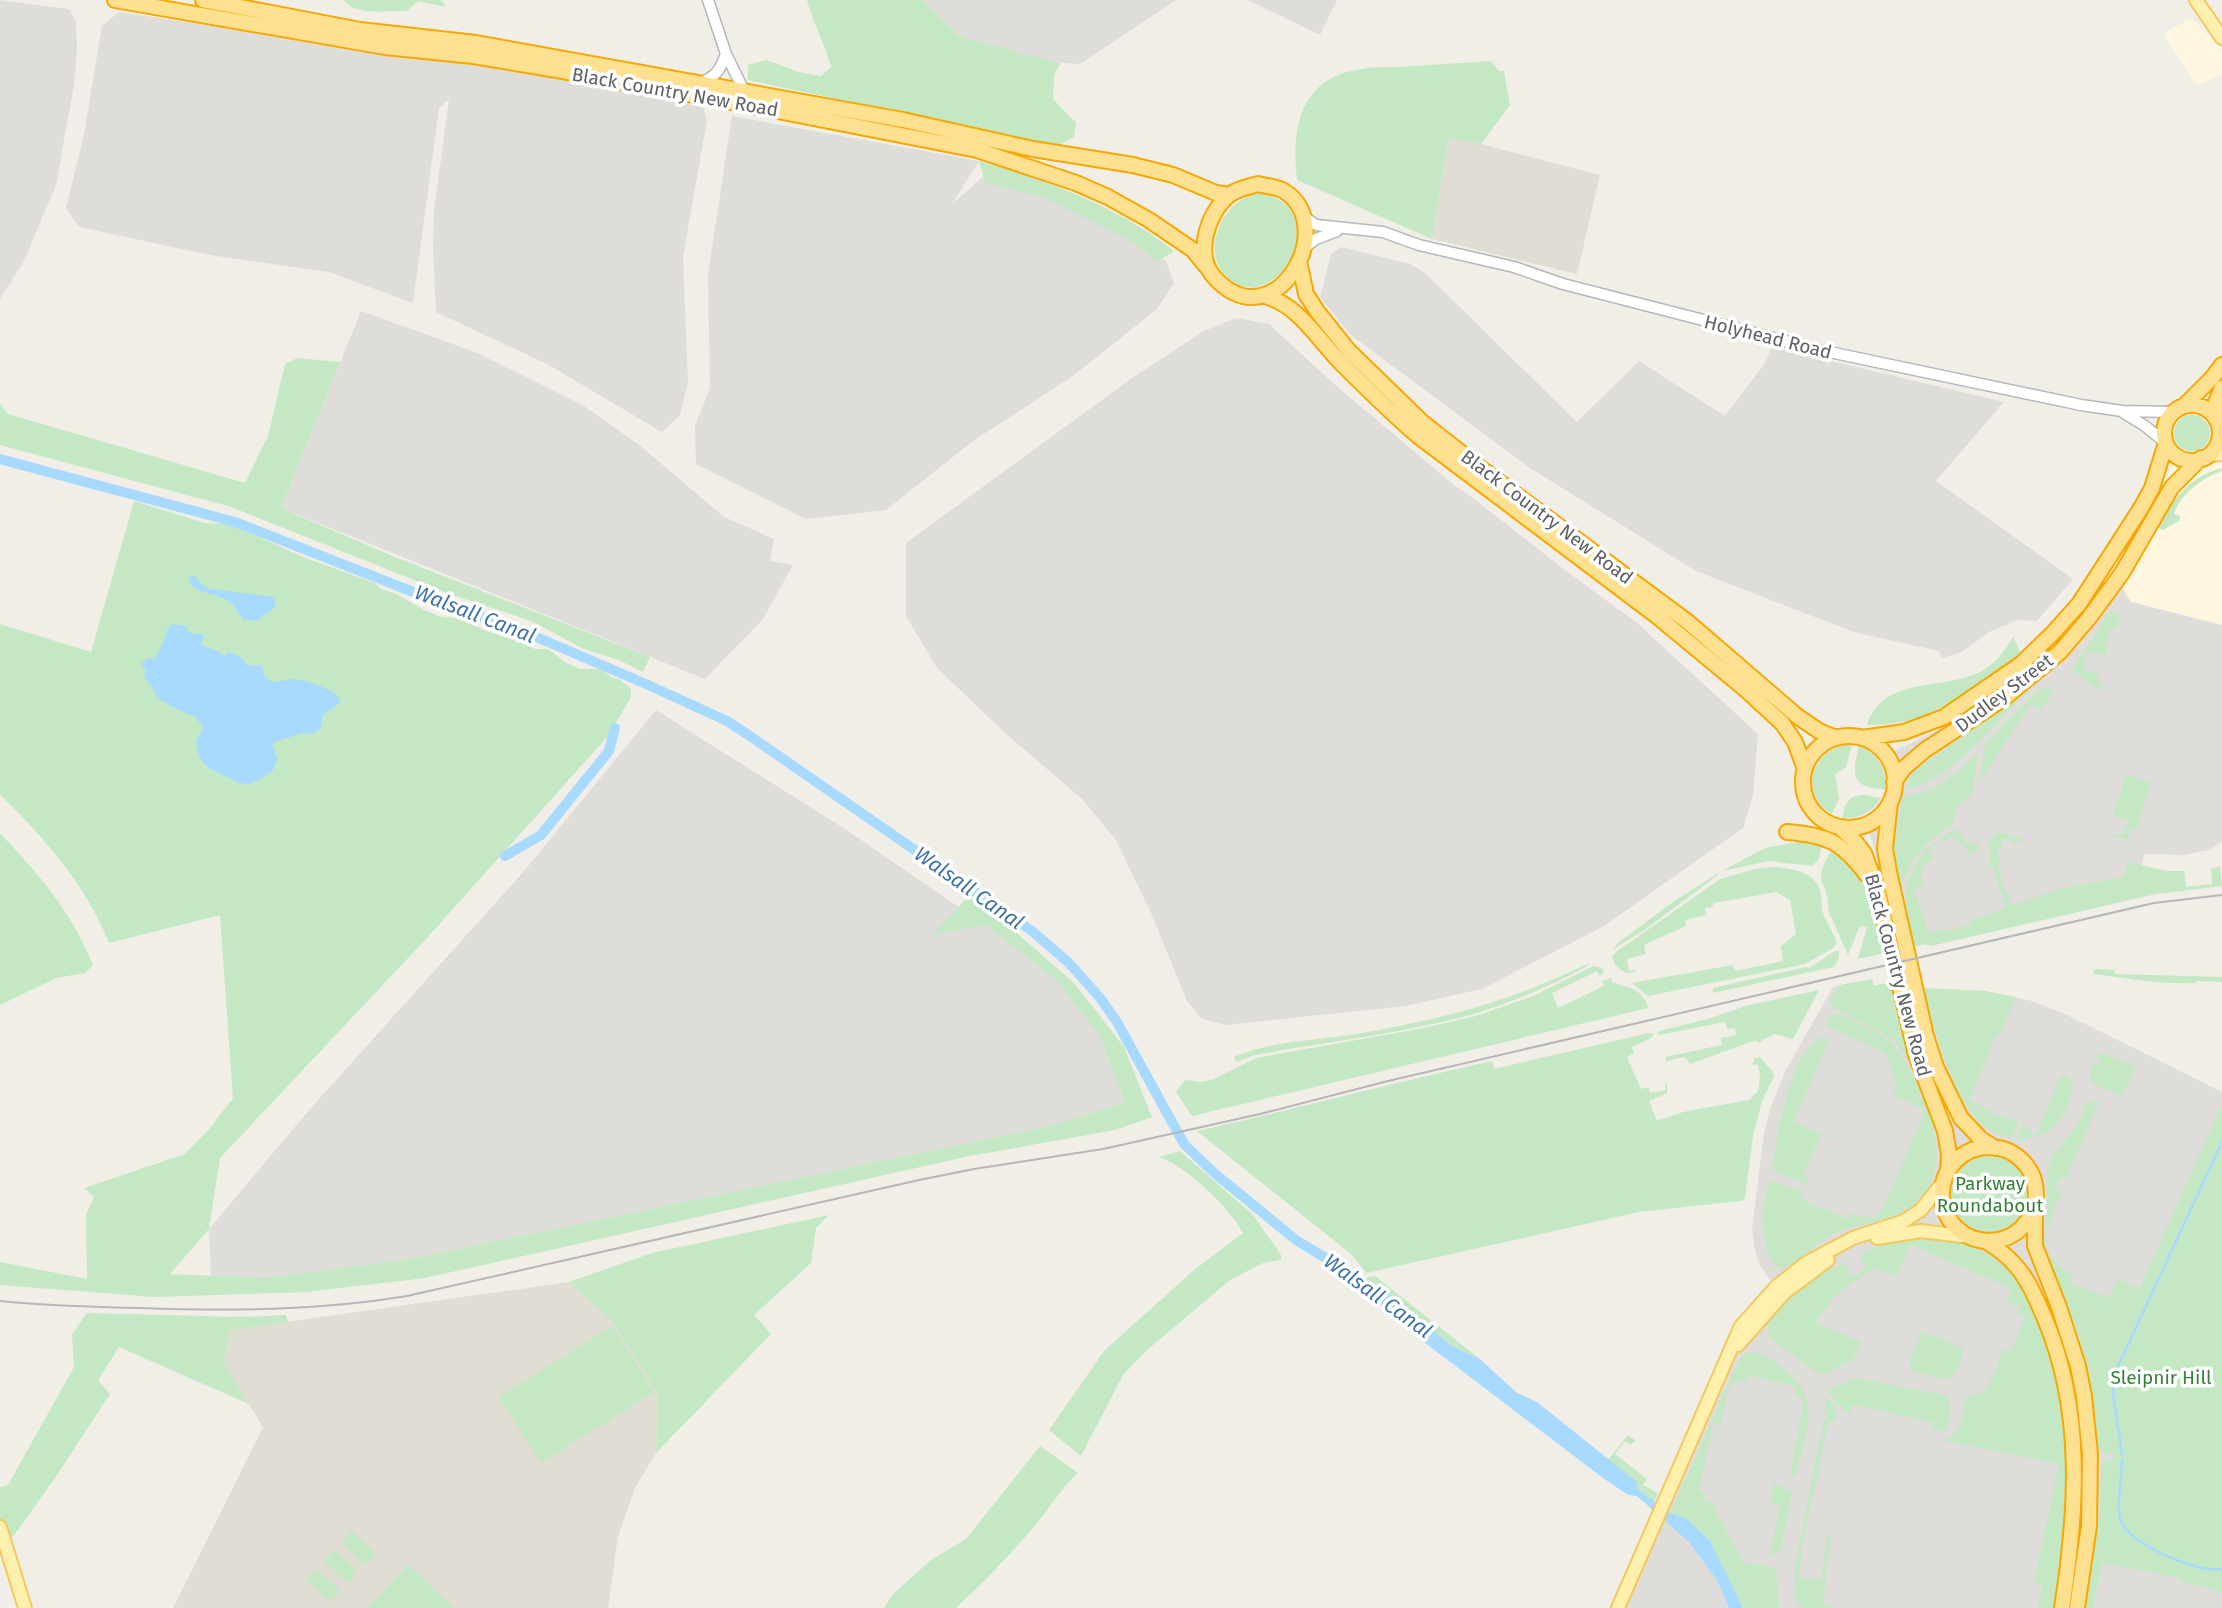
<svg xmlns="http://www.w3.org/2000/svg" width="2222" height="1608" font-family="'Fira Sans',sans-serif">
	<rect width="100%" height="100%" fill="#f0eee7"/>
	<path fill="#fef6de" d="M2187,20L2195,21L2222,50V74L2198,85L2194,82L2163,34Z
		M2219,437H2222V625L2131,602L2121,586L2122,573L2115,569L2178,457L2192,460L2214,449Z"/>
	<path fill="#dfddd9" d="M0,0L69,9L76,22L77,49L74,85L56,185L24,261L0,299Z
		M922,0H1176L1080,64L1060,63L959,37Z
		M1248,0H1337L1320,35Z
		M119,12L543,75L703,107L707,120L683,257L688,383L680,415L662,432L547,364L436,312L433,248L434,211L449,99L439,108L413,303L329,272L210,255L79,227L66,208L84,135L102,26Z
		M732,116L979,161L952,204L984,176L1130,227L1166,261L1174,283L1157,309L1073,376L973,441L886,510L806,519L696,464L695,426L710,388L708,275Z
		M1341,247L1410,264L1425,273L1577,422L1639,361L1725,416L1763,366L1772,347L2004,402L1936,481L2073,579L2037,621L2017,620L1989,632L1962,652L1942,658L1939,651L1854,632L1696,571L1530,468L1352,336L1320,297L1331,254Z
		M361,311L475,352L584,406L638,444L724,517L774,539L770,561L793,565L763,619L705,679L281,508Z
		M1236,318L1269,324L1334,384L1454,485L1477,501L1561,567L1637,623L1758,734L1753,795L1743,828L1604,926L1482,989L1405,1006L1225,1025L1202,1019L1187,1001L1151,913L1116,840L1082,799L1005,733L937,668L906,616V543L1132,378L1204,331Z
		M2115,569L2122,573L2121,586L2131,602L2222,625V842L2209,850L2183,855L2144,854L2139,880L2001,925L1899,950L1885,888L1867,823L1883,812L1893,794L1894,774L1886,755L1934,732L1981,703L2018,676L2069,630Z
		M656,710L848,831L985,925L1056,980L1099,1035L1125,1102L1054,1125L415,1258L267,1278L211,1276L209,1229L310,1109L525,870Z
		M1921,975L1924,988L1985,991L2032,1001L2065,1014L2222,1092V1105L2204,1146L2113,1452L2114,1459L2109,1460L2181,1578V1582L2209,1588L2222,1595V1608H1618L1728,1356L1775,1287L1760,1266L1755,1251L1752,1230L1764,1133L1771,1106L1786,1070L1833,987L1849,983L1874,986Z"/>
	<path fill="#e0ddd5" d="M1448,137L1481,144L1600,175L1577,274L1432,239Z
		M569,1282L612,1321L658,1394L656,1453L635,1488L618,1536L608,1608H173L263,1427L224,1364L230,1330Z"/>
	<path fill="#c4e8c3" d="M343,0H441L446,7L418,1L407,11C388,11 355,16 343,0Z
		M807,0H922L960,37L1060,63L1054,76L1053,99L1076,123L1074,137L1057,146L748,80V65L766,60L799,72L821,76L831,67C825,44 813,23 807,0Z
		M1491,61L1499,71H1504L1510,105L1481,144L1448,138L1432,239L1297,180C1291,127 1300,78 1361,69C1373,67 1387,67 1399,67C1430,65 1461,63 1491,61Z
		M979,161C1048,181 1117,206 1174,251L1157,262L1134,243L1045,198L985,183Z
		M1263,192C1274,198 1288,202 1293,214C1308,244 1281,291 1246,287C1241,287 1235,283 1231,280C1195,255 1224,195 1263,192Z
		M297,358L340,362L281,508L395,557L650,657L643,672L619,660L584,649L531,621L447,593L228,506L0,445V403L8,414L245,483L268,436L285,364Z
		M2174 433a18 18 0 1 1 36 0a18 18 0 1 1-36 0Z
		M2222,468V471C2202,478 2181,493 2174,514L2180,516L2179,521L2163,530L2158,528C2172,500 2190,476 2222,468Z
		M134,501L205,523L230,524L303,557L375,583L381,589L396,594L424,610L442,617L457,618L489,632L519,641L535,649H548L565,662L580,669H601L612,678L619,679L631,689V697L609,735L425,940L220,1158L209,1229L170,1274L267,1278L415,1258L1054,1125L1125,1102L1099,1035L1056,980L985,925L932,935L965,900L978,899L1074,983L1124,1047L1152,1117L1115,1130L970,1156L425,1278L307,1292L154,1297L0,1285V1262L87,1279L86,1214L94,1197L84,1188L185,1154L210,1128L233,1098L220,915L109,943C86,885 45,838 0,795V624L91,652Z
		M2109,612L2120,614L2117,629L2110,628L2105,655L2087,651L2083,670L2099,674L2097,681L2104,683L2100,691L2072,670Z
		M2013,637L2020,651L2017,659C2005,668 1992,676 1980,684C1941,709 1915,726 1867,725C1882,676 1944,690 1980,672C1996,664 2004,652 2013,637Z
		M2045,688L2055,691L2040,710L2030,705L1980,781L1985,744L2037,691Z
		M2025,689L2028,691C1995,723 1950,781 1905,790L1910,777L1917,769L1998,712V710Z
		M1852,745L1846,767L1835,774L1839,799L1832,814C1797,794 1812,744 1852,745Z
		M1859,746C1878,754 1887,769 1885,789C1850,788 1852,775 1859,746Z
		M1978,752L1973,792C1962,803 1951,806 1954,824C1925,840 1908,860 1900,893L1894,845L1903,796C1935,795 1956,773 1978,752Z
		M2126,774L2151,782L2136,829H2131L2128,839L2113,836L2116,833L2123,835L2128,820L2113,816Z
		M1864,795L1881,798C1872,813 1859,819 1842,818C1845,804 1848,795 1864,795Z
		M1957,829L1963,839L1974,844L1977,843L1979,848L1976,853L1966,855L1969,851L1952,836L1947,842L1941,837L1928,853L1934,858C1921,864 1918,873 1924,886L1914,889L1929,933L1941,929L1943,933L1971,924L1970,920L2006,908L1992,866H1988L1991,853L1988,842L1997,832L2021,838L2020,842L2013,844L2010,838L2001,840L2003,847L1997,849L2001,865L1998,867L2011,905L2064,888L2123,877L2128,862L2167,871H2184L2186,887L2212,884L2211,868L2220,867L2222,886L2156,894L1931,946L1925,944L1914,946C1911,930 1906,913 1906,897C1906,867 1930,839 1957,829Z
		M0,833C40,876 70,909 93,965L85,973L56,978L0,1005Z
		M1809,840L1822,844L1819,859L1812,866L1768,861L1722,871L1765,848Z
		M1832,848C1841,856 1853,864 1860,874C1876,895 1880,928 1885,953L1858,959L1867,927L1860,926L1848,955L1829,912L1827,895L1821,879L1822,869Z
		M1775,867C1794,869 1816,872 1821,894C1822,900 1821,905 1822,911C1826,922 1833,932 1837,943L1833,948L1805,964L1648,996L1632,983L1733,965L1735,971L1783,961L1781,946L1796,934L1790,900L1776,892L1714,903L1712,907L1705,908L1706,915L1685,920L1686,926L1644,945L1646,954L1627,959L1629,971L1635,970L1636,972L1625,973L1615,965L1612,957L1616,952L1720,879L1755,869Z
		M1718,873V875L1646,929L1612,950L1619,942L1670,904Z
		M1835,951H1839V958L1834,967L1713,993V988L1806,967L1809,968Z
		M1591,964C1555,984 1516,1001 1477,1013C1404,1034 1329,1041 1255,1055L1236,1062L1234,1057C1267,1042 1319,1040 1356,1034C1437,1020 1508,1003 1582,966Z
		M1594,966L1602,968L1604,972L1600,976L1597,971L1552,993L1558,1008L1604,986L1602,981L1611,978L1612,982C1628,988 1643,988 1648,1008L1192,1116L1176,1092L1185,1080L1200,1082L1212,1080L1256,1058L1423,1028L1476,1016L1533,996Z
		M2094,969L2115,970V974L2222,977V982L2196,981V983C2162,985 2127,978 2093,974Z
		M1872,979L1874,986L1892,982L1916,1071L1895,1041L1831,1006V999L1840,985Z
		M1924,988L1985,991L2016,997L2000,1034H1997L1969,1100L1990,1110L1994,1115H2002L2019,1123L2012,1137C1959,1136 1934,1029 1924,988Z
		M1819,990L1793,1039L1774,1034L1758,1043L1756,1040L1690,1064L1685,1057L1666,1061L1665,1057L1722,1045L1721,1038L1736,1035L1735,1028L1727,1029L1725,1022L1659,1035L1657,1033L1659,1031L1708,1019L1745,1006Z
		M1833,1013L1842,1015C1858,1024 1878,1032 1892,1043C1901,1051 1917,1081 1921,1092L1917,1094L1919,1100L1924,1098C1941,1136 1947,1191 1901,1213C1880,1222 1855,1224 1834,1234C1814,1243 1802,1265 1779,1268C1760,1258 1760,1195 1771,1179L1802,1192L1800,1199L1848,1219L1851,1213L1873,1219L1882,1211L1924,1114L1922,1108L1893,1096L1897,1087L1886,1053L1828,1027L1827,1022Z
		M1649,1033L1654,1034L1651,1038L1632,1047L1634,1053L1627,1057L1641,1089L1649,1087L1650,1093L1666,1090L1665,1084L1667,1083V1093L1649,1101L1657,1121L1683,1112L1749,1100L1758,1091L1759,1085L1760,1074L1757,1064L1752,1065L1755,1058L1760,1057L1773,1072L1774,1076L1762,1101L1753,1136L1745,1198L1741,1201L1639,1212L1366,1273L1351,1254L1197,1131C1295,1109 1393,1083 1492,1061L1494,1069Z
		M1822,1037L1830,1039L1793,1122L1840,1141L1820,1135L1803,1176L1808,1178L1806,1184L1772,1170C1777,1136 1789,1053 1822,1037Z
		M2101,1053L2136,1066L2122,1095L2097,1086L2090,1080L2092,1062L2098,1065L2100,1061L2093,1058Z
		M2067,1075L2073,1082C2068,1117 2056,1137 2018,1140L2023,1126L2031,1129L2030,1132L2036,1135L2060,1077Z
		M2091,1100L2099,1102L2066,1179L2060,1177L2055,1189L2062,1192C2048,1225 2032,1254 2072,1275L2070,1282L2109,1298L2118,1279L2140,1288L2222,1104V1595L2209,1588L2181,1582V1578L2102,1563L2093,1608H2086L2100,1507L2101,1465L2104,1461L2114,1459L2113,1452L2104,1454L2098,1447L2093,1404L2081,1343L2049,1258C2043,1237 2047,1219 2048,1198C2049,1184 2045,1172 2051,1159C2058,1146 2070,1136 2078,1124C2083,1115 2083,1106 2091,1100Z
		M1180,1151L1253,1215L1281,1255V1260L1263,1263L1230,1280L1147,1350L1123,1375L1081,1456L1049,1430L1104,1351L1194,1270L1243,1233C1231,1209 1185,1165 1159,1157Z
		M1951 1194a38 38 0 1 1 76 0a38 38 0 1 1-76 0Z
		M829,1215L816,1228L811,1263L754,1315L771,1334L656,1453L658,1394L612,1321L569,1282L652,1253Z
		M1943,1237C1962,1244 1985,1249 2001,1262C2017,1275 2026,1293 2034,1310C2081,1409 2068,1504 2058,1608H2038L2042,1584L2034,1582L2059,1464L1942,1440C1963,1435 1962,1415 1966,1396C1990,1399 1996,1367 2003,1349L2010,1352L2025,1317L2017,1313L2020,1306L2006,1301L2011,1288L1910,1245L1896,1276L1875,1268L1839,1292L1815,1322L1861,1342L1851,1363L1848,1362L1827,1373H1816L1771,1339C1752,1308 1821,1272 1845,1263L1851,1276L1866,1270L1860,1256C1884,1236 1914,1239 1943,1237Z
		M1375,1276L1480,1359L1452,1346L1388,1292L1364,1278Z
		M87,1313L241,1317L286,1315L288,1322L230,1330L224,1364L249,1404L119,1347L98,1380L110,1394L55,1478L15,1534L0,1547V1487L8,1485L74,1367L72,1334Z
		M612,1326L654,1392L541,1463L499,1397Z
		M1922,1331L1963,1348C1960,1360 1961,1374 1947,1379L1913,1372L1909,1361Z
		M1751,1352C1764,1353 1770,1358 1780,1366C1825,1398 1806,1430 1795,1476H1791L1790,1473L1803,1407L1801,1398L1795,1393L1796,1386L1747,1375L1745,1382H1735L1728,1389L1721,1424L1713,1423L1699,1491L1705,1493L1704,1502L1717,1504L1715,1511L1744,1563L1768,1566L1776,1570L1779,1608H1743L1710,1541L1670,1514L1741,1356Z
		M1856,1378L1945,1395L1950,1403L1948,1428L1944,1431L1932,1429L1933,1422L1852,1405L1850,1412L1845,1411L1842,1407L1838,1406L1832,1396L1827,1393L1831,1388Z
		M1825,1398L1830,1399L1835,1408L1834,1413L1837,1416L1835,1422H1829L1804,1536L1799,1578L1821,1579L1827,1535L1831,1536L1823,1603L1836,1608H1802L1795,1599V1566L1820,1438L1823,1439L1824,1435L1821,1434L1825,1419Z
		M1628,1435L1636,1441L1630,1445L1625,1441L1615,1454L1647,1479L1643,1485L1658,1493L1654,1503L1636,1489L1608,1460Z
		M1040,1446L1078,1473C1060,1489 1049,1510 1033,1528C1009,1556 983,1583 956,1608H884L894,1593L931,1560L966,1539Z
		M1774,1483L1792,1492L1780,1552L1770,1556L1780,1505L1770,1502Z
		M352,1531L376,1554L365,1565L342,1543Z
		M335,1550L358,1572L348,1583L324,1561Z
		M408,1565L454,1608H367Z
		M317,1569L340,1591L330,1602L306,1580Z"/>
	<path fill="#a8daff" d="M191,576H195L203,586L212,589L273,597L276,600L275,607L258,620H244C239,614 235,606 229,601C217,593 205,596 191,585L189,578Z
		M172,624L186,626L190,633L202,634L204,637L201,644C209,649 217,649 224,656L229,652L241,657L248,666L261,665L265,676L272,682C278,682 283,680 290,679C303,679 338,689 341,702L323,715L321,727L314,734L302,733L272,743L277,760L273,770L261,779L249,784L239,783L209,768L199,758L196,742L203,728L195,716C186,715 164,703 157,697L154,690L144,677L146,671L141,663L148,658L155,659C159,649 166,640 167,630Z
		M1367,1281L1388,1292L1452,1346L1480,1359L1517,1393L1537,1402L1637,1482V1489L1670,1513L1687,1519L1710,1541L1743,1608H1729L1717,1580L1689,1542L1637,1496L1628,1495L1603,1478L1424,1342L1417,1333L1371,1298L1364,1287Z"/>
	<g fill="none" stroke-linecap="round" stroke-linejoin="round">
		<path stroke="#a8daff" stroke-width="2.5" d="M2122,1454L2113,1394L2114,1375L2222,1142
			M2122,1460C2122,1477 2116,1504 2120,1519C2126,1543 2199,1574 2222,1569"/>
		<path stroke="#a8daff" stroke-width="10" d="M0,459L235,522L426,597L527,633L646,684L727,721L747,734L1032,931L1069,963L1101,999L1117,1022L1184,1144L1213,1172L1296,1240L1350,1273L1373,1291
			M505,856L541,835L609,751L615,728"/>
		<defs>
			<path id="minor" d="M708,0L726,54L744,91
				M700,83C716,77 720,70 726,54
				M1302,215L1316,225L1383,232L1419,245L1514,267L1563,284L1820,350L2081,405L2122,411L2173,412
				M1304,248L1316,239L1337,231
				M2124,413L2145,426L2166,443"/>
			<path id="major" d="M2196,0L2222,38
				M2209,455L2222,454
				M1877,1238L1921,1231L1970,1237
				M1738,1345L1784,1293L1828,1260
				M0,1527L25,1608
				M1618,1608L1741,1326L1776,1287L1806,1263L1853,1238L1904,1221L1921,1210L1944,1181"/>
			<path id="highway" d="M115,0L385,47L473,56L557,70L742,104L977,150L1076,183L1108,197L1149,220L1193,250L1206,266
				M203,0L360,30L476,43L903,120L1033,149L1133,165L1173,175L1216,193L1229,195
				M1258,184C1266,186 1277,187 1284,191C1341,227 1274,342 1215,278C1194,256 1207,214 1228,196C1236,189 1248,187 1258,184Z
				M1299,261L1306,294L1317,311L1349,351L1422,422L1487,473L1688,622L1797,716L1819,731L1836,738
				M1265,296C1300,306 1317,339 1342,364C1367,389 1391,413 1418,436L1658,617L1745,689L1782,723L1795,742L1805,769
				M2164 433a28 28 0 1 1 56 0a28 28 0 1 1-56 0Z
				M2184,406L2213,377L2222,365
				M2215,417V405L2222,388
				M1803 782a46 46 0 1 1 92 0a46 46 0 1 1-92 0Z
				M1862,738L1904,732L1944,717L2021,664L2052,634L2079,604L2141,508L2152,488L2166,443
				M1894,782L1904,768L1925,750L2003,699L2060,652L2089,618L2122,573L2172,487L2201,458
				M1890,802L1885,848L1889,872L1926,1036L1936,1067L1961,1118L1981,1139L1995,1148
				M1839,827L1853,839L1864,853L1877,888L1916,1055L1945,1131L1949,1154L1948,1172
				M1787,832C1827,835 1842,842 1866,874
				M1942 1194a47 47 0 1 1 94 0a47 47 0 1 1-94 0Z
				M2035,1205V1246L2059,1307L2078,1366L2084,1396L2090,1454L2089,1526L2077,1608
				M1985,1241C2019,1260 2030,1283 2045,1319C2084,1412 2077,1511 2062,1608"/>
		</defs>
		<use href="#minor" stroke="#b4b7bb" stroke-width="13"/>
		<use href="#major" stroke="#f3c85d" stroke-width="16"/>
		<use href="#highway" stroke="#f7a800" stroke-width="18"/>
		<use href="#minor" stroke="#fff" stroke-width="10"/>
		<use href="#major" stroke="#fff1ad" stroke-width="12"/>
		<use href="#highway" stroke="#fee190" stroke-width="14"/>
		<path stroke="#b5b6b7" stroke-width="2" d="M0,1301C46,1306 93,1307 139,1308C230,1311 317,1311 407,1296L919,1180L974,1169L1103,1149L1260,1114L1388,1081L2154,903L2222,895"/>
	</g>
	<g text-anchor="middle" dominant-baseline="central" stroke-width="7" stroke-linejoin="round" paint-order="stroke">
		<g font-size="19" fill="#5e6267" stroke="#fff">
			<text transform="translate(675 92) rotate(10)">Black Country New Road</text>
			<text transform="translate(1768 337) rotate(14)">Holyhead Road</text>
			<text transform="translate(1547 517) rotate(37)">Black Country New Road</text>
			<text transform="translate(2004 693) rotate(-37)">Dudley Street</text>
			<text transform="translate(1898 975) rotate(75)">Black Country New Road</text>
		</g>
		<g font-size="19" fill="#338236" stroke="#fff">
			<text x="1990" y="1183">Parkway<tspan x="1990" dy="22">Roundabout</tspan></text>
			<text x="2161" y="1377">Sleipnir Hill</text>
		</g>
		<g font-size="21" font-style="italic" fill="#3f74ab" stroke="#fff">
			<text transform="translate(475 614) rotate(21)">Walsall Canal</text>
			<text transform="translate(969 888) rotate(35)">Walsall Canal</text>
			<text transform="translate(1378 1296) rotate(36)">Walsall Canal</text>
		</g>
	</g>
</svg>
